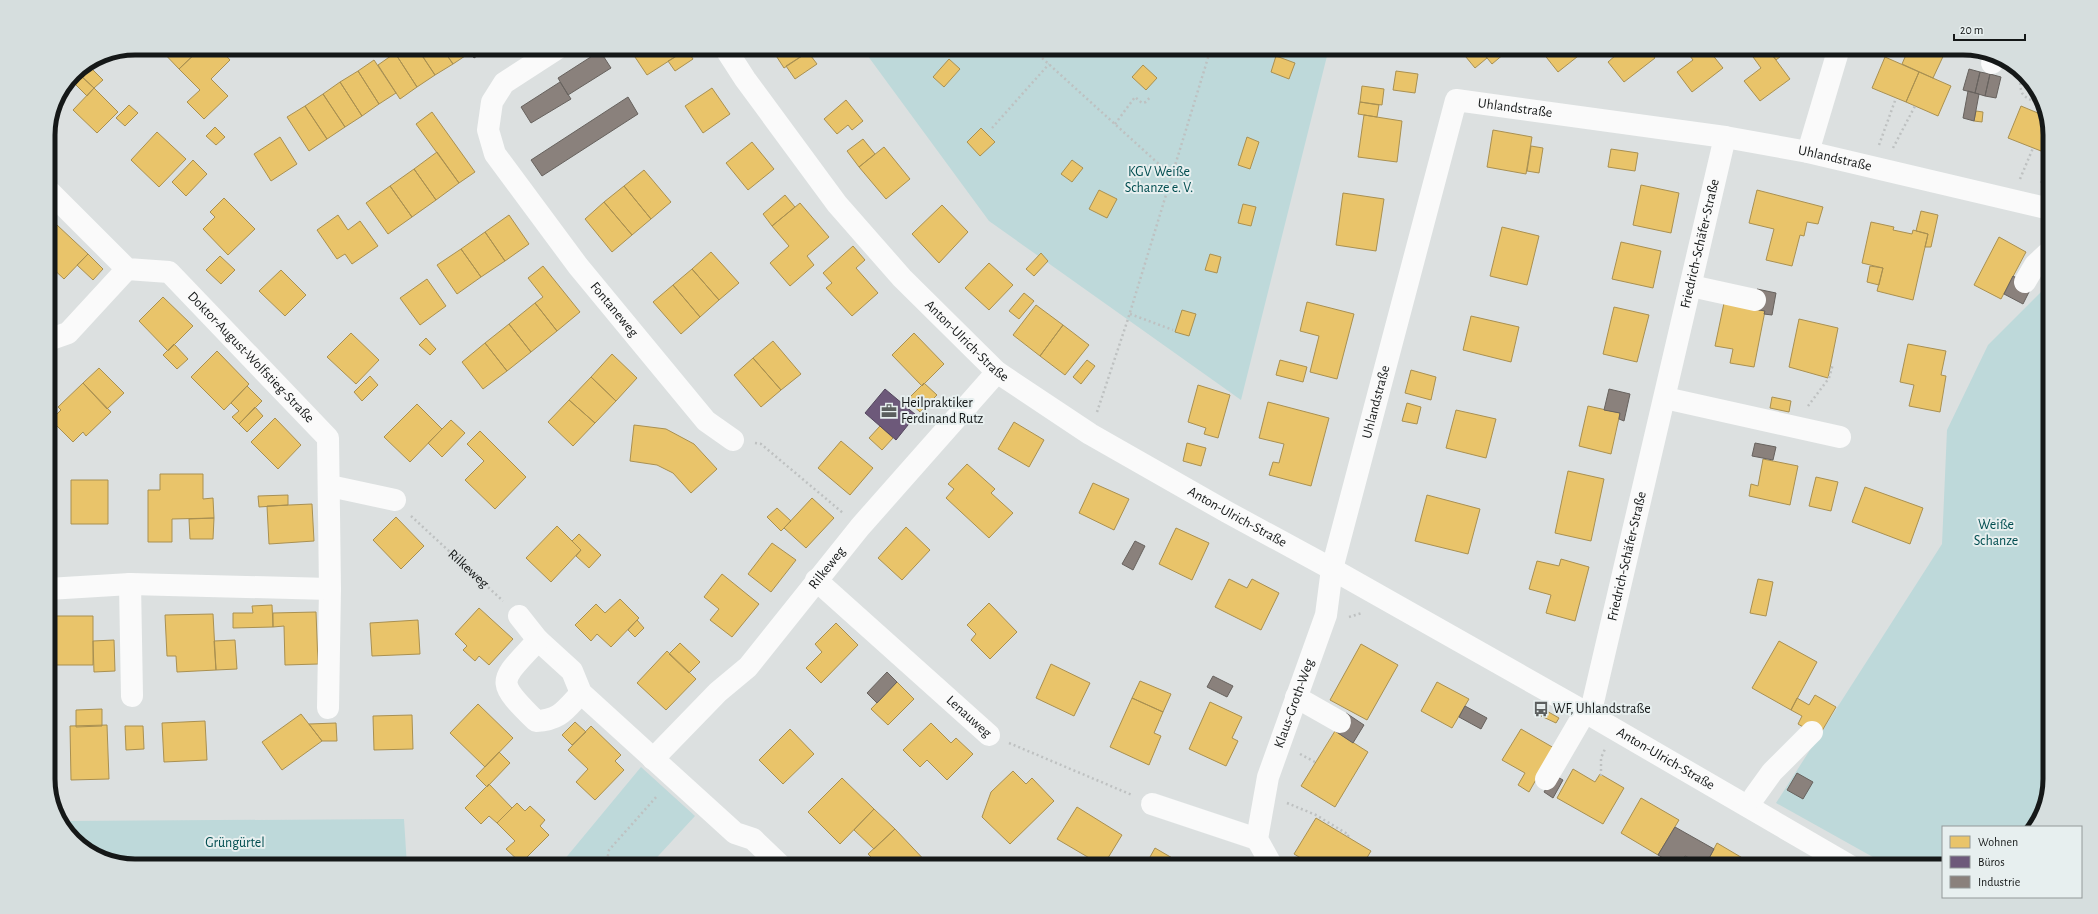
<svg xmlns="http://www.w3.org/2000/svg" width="2098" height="914" font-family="'Alegreya Sans',sans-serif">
	<rect width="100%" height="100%" fill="#dce0e0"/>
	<path fill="#bed9da" d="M862,48H1329L1241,400L989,221Z
		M2050,283V779L2043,812L2031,827H1943V866H1889L1776,803L1942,544L1947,430L1988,345Z
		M641,767L695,816L649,866H559Z
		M404,819L407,866H135L102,859L66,832L62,821Z"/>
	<path fill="#e9c46a" stroke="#a99051" d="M159,48H201L179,69Z
		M201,48H219L230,60L211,79L228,96L204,119L187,102L200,90L179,69Z
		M404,48H417L435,75L417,87L395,53Z
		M417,48H442L453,64L435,75Z
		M442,48H468L471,52L453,64Z
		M629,48H669L675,57L647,75Z
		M771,48H814L784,68Z
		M1464,48H1479L1487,58L1475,68L1461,51Z
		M1479,48H1511L1492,64Z
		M1549,48H1586L1587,49L1558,72L1543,53Z
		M1624,48H1647L1655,58L1624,82L1608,62Z
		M1684,48H1707L1723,68L1692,92L1677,72L1693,60Z
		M1751,48H1767L1790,79L1760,101L1744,81L1761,68L1748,50Z
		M1767,48H1791L1776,60Z
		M1909,48H1947L1933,78L1902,64Z
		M687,50L693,59L675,71L668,61Z
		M119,51L110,60L104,54Z
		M808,52L817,64L795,79L786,66Z
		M395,53L417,87L400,99L378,65Z
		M1276,56L1295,63L1289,79L1271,72Z
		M1885,57L1919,72L1906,102L1872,88Z
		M949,59L960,69L944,87L933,77Z
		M374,60L396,93L379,104L358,71Z
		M88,64L89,66L80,75L77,71Z
		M1143,65L1157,78L1146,90L1132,77Z
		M89,66L103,80L94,88L80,75Z
		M358,71L379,104L362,116L340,82Z
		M1396,71L1418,74L1415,93L1393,90Z
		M1919,72L1951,86L1938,116L1906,102Z
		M80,75L94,88L87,96L73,82Z
		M340,82L362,116L345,127L323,94Z
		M1362,86L1384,89L1382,105L1360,102Z
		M94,88L118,112L97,133L73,110Z
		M712,88L730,114L703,133L685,106Z
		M323,94L345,127L327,139L305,106Z
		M846,100L863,121L852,130L848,125L837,134L824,119Z
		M1360,102L1379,105L1377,117L1358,114Z
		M2041,103L2045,116L2037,113Z
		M129,105L138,113L125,126L116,118Z
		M305,106L327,139L309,151L287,117Z
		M2021,106L2045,116L2050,130L2041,151L2008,138Z
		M1976,111L1983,112L1982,122L1974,121Z
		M432,112L475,172L459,183L416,124Z
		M1364,115L1402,121L1397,162L1358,157Z
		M215,127L225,137L216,145L206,136Z
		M981,128L995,142L980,156L967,142Z
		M1493,130L1532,137L1526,174L1487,167Z
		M2050,130V155L2041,151Z
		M157,132L186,159L159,187L131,160Z
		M280,137L297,164L271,181L254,154Z
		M1247,137L1259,142L1250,169L1238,165Z
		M863,139L875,154L859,167L847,151Z
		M752,142L774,169L748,190L726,163Z
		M1531,146L1543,148L1539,173L1527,171Z
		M884,147L910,179L886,199L859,167Z
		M1611,149L1638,153L1635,171L1608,167Z
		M437,152L459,183L436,200L414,169Z
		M193,160L207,174L186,196L172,182Z
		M1072,160L1083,168L1072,182L1061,174Z
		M414,169L436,200L412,217L390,186Z
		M644,170L671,202L651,219L624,186Z
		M1641,185L1679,193L1671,233L1633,225Z
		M390,186L412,217L388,234L366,203Z
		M624,186L651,219L632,235L604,202Z
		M1099,190L1117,199L1107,218L1089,209Z
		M1757,190L1823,207L1818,224L1807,222L1804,236L1800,235L1792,266L1766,260L1774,229L1749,223Z
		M1343,193L1384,199L1376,251L1336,245Z
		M785,195L795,207L772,226L763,214Z
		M224,198L255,229L228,255L203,229L215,217L210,212Z
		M604,202L632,235L612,252L585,219Z
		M800,203L829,237L807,256L814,265L790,286L770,263L789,246L772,226Z
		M1243,204L1256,207L1251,226L1238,223Z
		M942,205L968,232L939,263L912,234Z
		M1921,211L1938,215L1931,247H1925L1928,234L1916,231Z
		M338,215L348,230L360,221L378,246L352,264L345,254L337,259L317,230Z
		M509,215L529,244L505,261L485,232Z
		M1871,222L1894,227L1893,230L1912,234L1913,230L1928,234L1913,300L1877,291L1883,268L1862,263Z
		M57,225L88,254L64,279L48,264V234Z
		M1502,227L1539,236L1527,285L1490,276Z
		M485,232L505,261L481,277L461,249Z
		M1999,237L2026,252L2001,299L1974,285Z
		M1621,242L1661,251L1653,288L1612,279Z
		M853,246L865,260L856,268L878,293L852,316L826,288L832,283L823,273Z
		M461,249L481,277L457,294L437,265Z
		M711,252L739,283L719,300L692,269Z
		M1041,253L1048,261L1034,276L1026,269Z
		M88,254L103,269L93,280L77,265Z
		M1210,254L1221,257L1217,273L1205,270Z
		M220,256L235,270L221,284L206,270Z
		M989,263L1013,285L989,310L965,288Z
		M543,266L580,312L557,331L535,303L543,297L528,278Z
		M1870,266L1883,268L1879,285L1867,282Z
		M692,269L719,300L700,317L673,285Z
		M281,270L306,295L285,316L259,291Z
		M427,279L446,306L420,325L400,298Z
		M673,285L700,317L681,334L653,302Z
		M1024,293L1034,301L1019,319L1009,311Z
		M163,297L193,326L168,351L139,321Z
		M1307,302L1354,314L1337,379L1310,372L1319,336L1300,331Z
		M535,303L557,331L531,352L509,324Z
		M1724,303L1765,311L1754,367L1730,363L1733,349L1715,346Z
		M1036,305L1063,325L1040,356L1013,335Z
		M1614,307L1649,315L1637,362L1603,354Z
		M1182,310L1196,314L1189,336L1175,332Z
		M1471,316L1519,327L1511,362L1463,350Z
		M1799,319L1838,328L1828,378L1789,367Z
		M509,324L531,352L507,371L485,343Z
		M1063,325L1089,345L1065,375L1040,356Z
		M351,333L379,360L356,384L327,357Z
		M914,333L944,364L922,386L892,355Z
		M426,338L436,349L430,355L419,345Z
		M773,341L801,374L781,390L753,358Z
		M485,343L507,371L483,389L462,362Z
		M174,344L188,359L177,369L163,355Z
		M1908,344L1946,351L1941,375L1946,376L1940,412L1909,406L1914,385L1900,382Z
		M217,351L249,384L224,410L191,377Z
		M612,354L637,378L616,401L591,377Z
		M753,358L781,390L761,407L734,375Z
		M1087,360L1095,366L1081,384L1073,377Z
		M1280,360L1307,367L1303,382L1276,375Z
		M99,368L124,393L107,409L83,383Z
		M1411,370L1436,377L1431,400L1405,393Z
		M370,376L378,385L362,401L354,392Z
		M591,377L616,401L595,423L569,400Z
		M83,383L111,412L86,436L83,432L73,442L51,420L61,410L58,407Z
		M924,383L937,395L920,412L907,400Z
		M1198,385L1230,395L1218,438L1204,434L1206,428L1188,422Z
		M247,386L262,401L239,424L232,417L239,411L231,403Z
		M1772,397L1791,401L1789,412L1770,408Z
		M569,400L595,423L573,446L548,422Z
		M1268,402L1329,418L1311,486L1269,475L1273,462L1279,463L1284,444L1259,438Z
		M1407,403L1421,407L1417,424L1402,421Z
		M417,404L442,429L410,462L384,437Z
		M1588,406L1620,413L1611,454L1579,446Z
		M255,407L263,416L247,432L239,424Z
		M1456,410L1496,419L1486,458L1446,448Z
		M275,418L301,445L278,469L251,442Z
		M451,420L465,433L442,457L428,443Z
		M1014,422L1044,440L1029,467L998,449Z
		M634,425L666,429L694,444L717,469L691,493L673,473L657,465L630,461Z
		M880,426L893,438L882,450L869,438Z
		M480,431L526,477L495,509L465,480L484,461L467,444Z
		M841,441L873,468L850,495L818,468Z
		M1187,443L1206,448L1201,466L1183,461Z
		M1763,459L1798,466L1790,505L1749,496L1751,484L1758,486Z
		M967,464L995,489L991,493L1013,513L989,538L946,498L954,489L948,484Z
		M1568,471L1604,479L1591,541L1555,533Z
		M160,474H203V499L213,498L214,518L172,519V542H148V490H160Z
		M1816,477L1838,482L1831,511L1809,506Z
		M71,480H108V524H71Z
		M1093,483L1129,499L1114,530L1079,513Z
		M1865,487L1923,508L1910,544L1852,522Z
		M288,495V505L259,507L258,496Z
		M1427,495L1480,509L1468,554L1415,541Z
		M812,498L834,518L806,548L784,528Z
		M312,504L314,541L269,544L267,506Z
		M777,508L791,521L781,531L767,517Z
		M396,517L424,546L401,569L373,540Z
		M214,518L213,539H190L189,519Z
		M557,526L581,550L551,582L526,558Z
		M906,527L930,550L902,580L878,558Z
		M1176,528L1209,543L1192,580L1159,564Z
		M579,534L601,555L589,568L576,556L581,550L572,541Z
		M772,543L796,560L771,592L748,574Z
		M1561,559L1589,567L1575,621L1546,613L1551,595L1529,589L1537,561L1559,566Z
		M722,574L759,604L732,637L710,620L719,609L704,597Z
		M1229,579L1247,588L1252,579L1279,593L1261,630L1215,607Z
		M1758,579L1773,582L1766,616L1750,613Z
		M620,599L639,618L611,647L597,634L591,641L575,625L596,604L605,613Z
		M989,603L1017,632L990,659L971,640L976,634L967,625Z
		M272,605L273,627L233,628V613H253L252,606Z
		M479,608L513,639L489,665L479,656L475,661L463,650L467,646L455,634Z
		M316,612L318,664L285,665L284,626L273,627V613Z
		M213,614L216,670L177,672L176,656H167L165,615Z
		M51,616H93V665H52Z
		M418,620L420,654L372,656L370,623Z
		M637,620L644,628L635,637L628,630Z
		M836,623L858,645L821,683L806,668L822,652L815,644Z
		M114,640L115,671L94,672L93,641Z
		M235,640L237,669L216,670L214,641Z
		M1779,641L1817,662L1791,710L1752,688Z
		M680,643L700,662L689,673L669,654Z
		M1361,644L1398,665L1367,720L1330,700Z
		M667,651L696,679L666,710L637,683Z
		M1051,664L1090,683L1074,716L1036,698Z
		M1140,681L1171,694L1163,712L1132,698Z
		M897,682L914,699L888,725L871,709Z
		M1437,682L1469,699L1452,728L1421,711Z
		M1815,695L1836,707L1819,736L1798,724L1802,716L1791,710L1797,698L1809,705Z
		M1132,698L1163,712L1154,733L1161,736L1149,765L1110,747Z
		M1210,702L1242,717L1232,738L1238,741L1226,766L1189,749Z
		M478,704L513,738L485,767L450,733Z
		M102,709V726L76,727V710Z
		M1545,710L1559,718L1556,723L1541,716Z
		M301,714L322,741L282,770L262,742Z
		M412,715L413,749L374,750L373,716Z
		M205,721L207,760L164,762L162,723Z
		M575,722L586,732L572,745L562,735Z
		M336,723L337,741H322L309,724Z
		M931,723L951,743L956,738L973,754L947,780L927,760L920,767L903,750Z
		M107,725L109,779L71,780L70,726Z
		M125,726H143L144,749L126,750Z
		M591,726L621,755L615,761L624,770L595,800L576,782L588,769L568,750Z
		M790,729L814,754L783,784L759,760Z
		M1521,729L1554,748L1529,792L1518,785L1525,773L1502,760Z
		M1335,731L1368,752L1335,807L1301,786Z
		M499,752L510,763L487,787L476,776Z
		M1573,769L1595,782L1600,774L1624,788L1603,824L1557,798Z
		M1013,771L1026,784L1032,778L1054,801L1010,844L982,817L991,792Z
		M842,778L874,809L840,844L808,812Z
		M489,784L512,808L497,823L489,816L481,824L465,808Z
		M1641,798L1679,820L1658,855L1621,833Z
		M517,803L525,811L530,806L545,820L540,826L549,835L521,863L506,849L515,841L497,823Z
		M1077,807L1122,835L1103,866L1057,839Z
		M874,809L895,829L874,849L854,830Z
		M1316,818L1371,851L1362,866H1314L1294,854Z
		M895,829L930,866H880L868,854Z
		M1717,843L1756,866H1705Z
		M1155,848L1186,866H1145Z"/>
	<path fill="#6d597a" stroke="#53465d" d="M885,389L916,415L896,440L865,413Z"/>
	<path fill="#8a817c" stroke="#67625e" d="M468,48H489L474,58Z
		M600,51L611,68L568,95L558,78Z
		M1969,69L1980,72L1975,93L1963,90Z
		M1980,72L1990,74L1985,96L1975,93Z
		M1990,74L2001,77L1996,98L1985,96Z
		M560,82L571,99L531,123L521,107Z
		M1968,91L1979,94L1974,121L1963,118Z
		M628,97L638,114L542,176L531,160Z
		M2013,276L2032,286L2023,304L2004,294Z
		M1757,289L1776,293L1772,315L1764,314L1765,311L1753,309Z
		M1609,389L1630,394L1624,421L1619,419L1620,413L1604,410Z
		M1755,443L1776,447L1773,460L1752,456Z
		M1135,541L1145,546L1133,570L1122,564Z
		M887,672L897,682L877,703L867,693Z
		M1213,676L1233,686L1227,697L1207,687Z
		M1465,706L1487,718L1481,729L1459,717Z
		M1346,713L1364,725L1353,743L1335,731Z
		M1797,773L1813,782L1803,799L1787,790Z
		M1554,775L1563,780L1553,798L1544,792Z
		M1675,827L1714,849L1705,866L1685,856L1679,866H1677L1658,855Z"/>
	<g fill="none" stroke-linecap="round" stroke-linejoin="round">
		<g stroke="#bec1c1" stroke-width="2.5" stroke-dasharray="2 3" stroke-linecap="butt">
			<path d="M1031,48L1171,175"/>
			<path d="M1945,52L1960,48"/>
			<path d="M2019,73C2022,94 2017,95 2041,104"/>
			<path d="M1115,124L1135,97L1142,103L1146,102L1151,96"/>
			<path d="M992,128L1049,64"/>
			<path d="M1879,145L1896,98"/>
			<path d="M1893,148L1915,106"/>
			<path d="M2020,179L2033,148"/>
			<path d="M2041,183L2050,159"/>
			<path d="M1130,314L1173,330"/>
			<path d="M1808,406L1829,378L1833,364"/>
			<path d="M1097,412L1128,319L1211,48"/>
			<path d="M755,443L761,444L843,513"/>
			<path id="s1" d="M411,516L503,601"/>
			<path d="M1349,617L1362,613"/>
			<path d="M1009,743L1132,795"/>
			<path d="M1300,754L1315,762"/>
			<path d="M1601,776V758L1605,749"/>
			<path d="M1287,803L1316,815L1349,835L1347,837"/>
			<path d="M606,866L609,850L658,795"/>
			<path d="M1409,866L1412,862"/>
		</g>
		<g stroke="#fafafa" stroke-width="22">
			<path id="s2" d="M558,48L504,83L492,102L488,130L495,154L578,266L706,421L733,440"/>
			<path id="s3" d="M725,48L745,79L837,204L902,278L997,372L1090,434L1227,512L1332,569L1585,712L1850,866"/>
			<path d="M1992,63L1994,54"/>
			<path d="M1808,152L1839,48"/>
			<path id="s4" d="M48,190L127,269L169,272L328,438L330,589L328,708"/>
			<path d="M2025,282L2035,265L2050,251"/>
			<path d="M1691,286L1755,300"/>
			<path d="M48,340L68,333L127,269"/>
			<path d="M1665,398L1840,437"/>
			<path d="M330,486L395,500"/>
			<path id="s5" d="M816,580L989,735"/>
			<path d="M130,584L132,696"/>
			<path d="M48,589L130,584L330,589"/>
			<path d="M519,616L538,640L572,671L581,693L735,833L753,839L781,866"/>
			<path d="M538,640C500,682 493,679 536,721C560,720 565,710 581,693"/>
			<path d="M1296,697L1340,722"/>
			<path id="s6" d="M1590,715L1725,137"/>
			<path id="s7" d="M653,759L718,692L748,667L860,527L997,372"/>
			<path d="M1546,779L1585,712"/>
			<path d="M1754,797L1772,772L1812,732"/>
			<path d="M1152,804L1257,839"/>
			<path id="s8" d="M1272,866L1257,839L1268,777L1326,615L1332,569L1456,100L1725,137L1808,152L2050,209"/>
		</g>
	</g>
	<defs>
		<symbol id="office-bare" viewBox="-9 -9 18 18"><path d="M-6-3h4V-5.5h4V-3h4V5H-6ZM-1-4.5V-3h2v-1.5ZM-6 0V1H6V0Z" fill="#5b5e5e" stroke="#e7efef" stroke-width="2.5" paint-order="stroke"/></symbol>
		<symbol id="bus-bare" viewBox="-9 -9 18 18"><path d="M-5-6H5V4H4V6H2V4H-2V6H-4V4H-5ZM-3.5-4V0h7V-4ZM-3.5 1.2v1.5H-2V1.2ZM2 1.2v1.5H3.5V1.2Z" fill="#5b5e5e" stroke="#e7efef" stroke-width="2.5" paint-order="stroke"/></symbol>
	</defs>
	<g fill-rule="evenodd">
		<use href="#office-bare" x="878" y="400" width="22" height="22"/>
		<use href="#bus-bare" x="1530" y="698" width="22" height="22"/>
	</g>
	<g text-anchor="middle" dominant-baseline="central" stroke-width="4" stroke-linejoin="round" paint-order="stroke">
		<g font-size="14" fill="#151818" stroke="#e7efef">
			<text stroke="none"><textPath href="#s8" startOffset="857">Uhlandstraße</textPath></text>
			<text stroke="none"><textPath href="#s8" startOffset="1181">Uhlandstraße</textPath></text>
			<text stroke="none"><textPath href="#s6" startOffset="484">Friedrich-Schäfer-Straße</textPath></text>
			<text stroke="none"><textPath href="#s2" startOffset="336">Fontaneweg</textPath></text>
			<text stroke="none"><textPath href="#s3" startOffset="381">Anton-Ulrich-Straße</textPath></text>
			<text stroke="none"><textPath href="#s4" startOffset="272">Doktor-August-Wolfstieg-Straße</textPath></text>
			<text stroke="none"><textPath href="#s8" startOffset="485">Uhlandstraße</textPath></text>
			<text stroke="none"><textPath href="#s3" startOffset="705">Anton-Ulrich-Straße</textPath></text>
			<text stroke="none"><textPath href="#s6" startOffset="163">Friedrich-Schäfer-Straße</textPath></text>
			<text stroke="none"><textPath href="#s7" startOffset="259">Rilkeweg</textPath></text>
			<text stroke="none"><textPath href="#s1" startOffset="78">Rilkeweg</textPath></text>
			<text stroke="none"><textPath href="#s8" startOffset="172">Klaus-Groth-Weg</textPath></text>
			<text stroke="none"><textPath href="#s5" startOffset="205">Lenauweg</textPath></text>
			<text stroke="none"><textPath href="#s3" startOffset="1197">Anton-Ulrich-Straße</textPath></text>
		</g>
		<g font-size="14" fill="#014d50" stroke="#e7efef">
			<text x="1159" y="172">KGV Weiße<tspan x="1159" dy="16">Schanze e. V.</tspan></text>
			<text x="1996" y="525">Weiße<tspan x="1996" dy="16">Schanze</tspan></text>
			<text x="235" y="843">Grüngürtel</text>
		</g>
		<g font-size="14" fill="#151818" stroke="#e7efef" text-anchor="start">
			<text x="901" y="403">Heilpraktiker<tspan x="901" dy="16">Ferdinand Rutz</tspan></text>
			<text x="1553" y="709">WF, Uhlandstraße</text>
		</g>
	</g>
	<path d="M0 0H2098V914H0ZM135 55H1963A80 80 0 0 1 2043 135V779A80 80 0 0 1 1963 859H135A80 80 0 0 1 55 779V135A80 80 0 0 1 135 55Z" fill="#d6dede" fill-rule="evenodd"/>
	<path fill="none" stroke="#151818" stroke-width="5" d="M135 55H1963A80 80 0 0 1 2043 135V779A80 80 0 0 1 1963 859H135A80 80 0 0 1 55 779V135A80 80 0 0 1 135 55Z"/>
	<rect x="1942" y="826" width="140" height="72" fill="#e7efef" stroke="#939999"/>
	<rect x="1950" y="836" width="20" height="12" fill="#e9c46a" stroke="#939999"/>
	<text x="1978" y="846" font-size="12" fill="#151818">Wohnen</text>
	<rect x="1950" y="856" width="20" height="12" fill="#6d597a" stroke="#939999"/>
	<text x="1978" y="866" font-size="12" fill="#151818">Büros</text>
	<rect x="1950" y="876" width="20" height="12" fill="#8a817c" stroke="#939999"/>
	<text x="1978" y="886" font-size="12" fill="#151818">Industrie</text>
	<path d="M1954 34v6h71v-6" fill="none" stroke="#151818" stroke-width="2"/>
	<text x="1960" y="34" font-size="12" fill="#151818" stroke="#e7efef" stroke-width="3" paint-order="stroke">20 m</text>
</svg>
